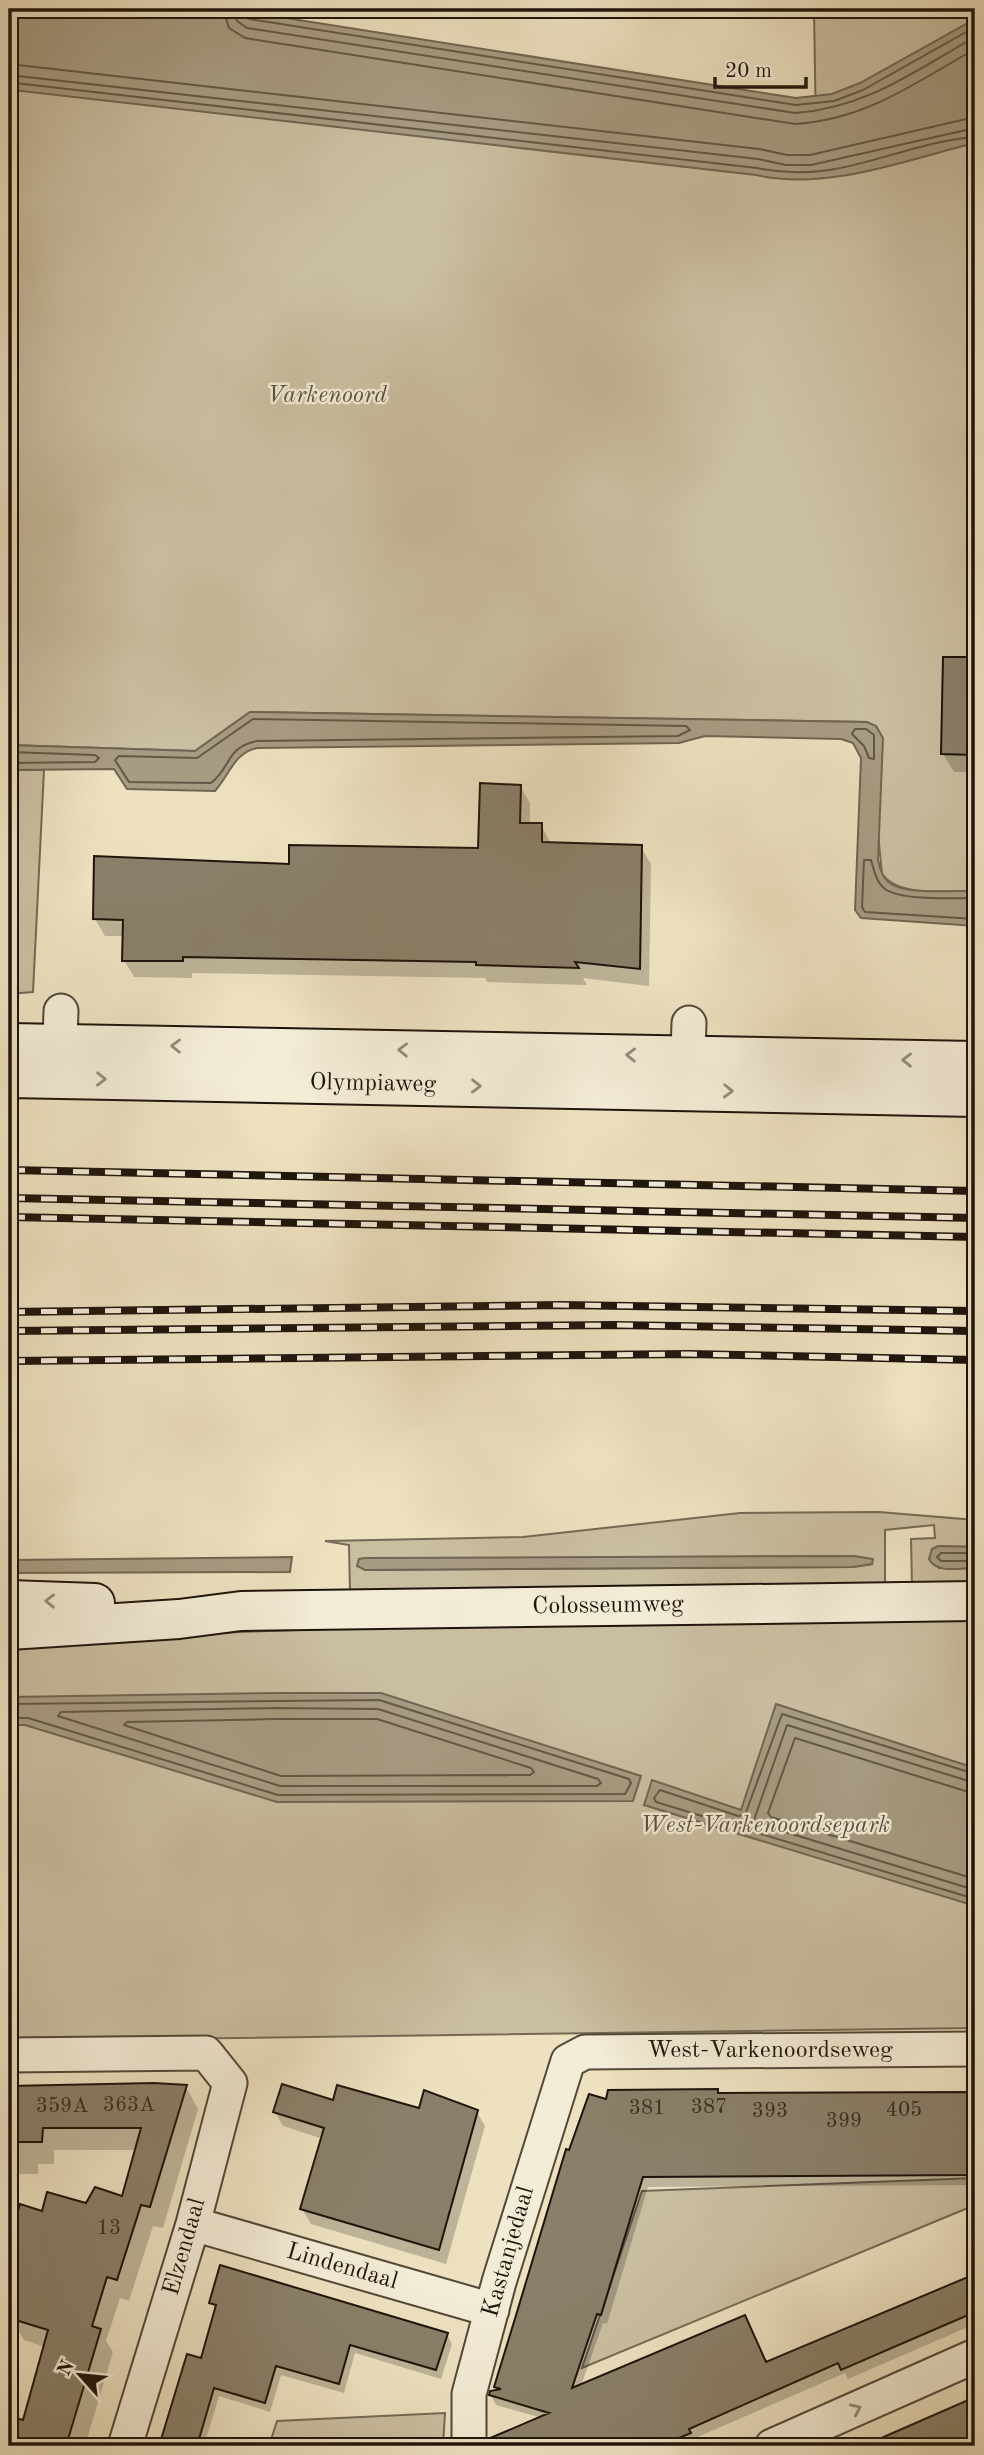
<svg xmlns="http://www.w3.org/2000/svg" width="984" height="2455" font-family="'Old Standard TT',serif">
	<rect width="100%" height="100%" fill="#ede1c0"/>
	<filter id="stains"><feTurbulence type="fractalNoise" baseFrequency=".00286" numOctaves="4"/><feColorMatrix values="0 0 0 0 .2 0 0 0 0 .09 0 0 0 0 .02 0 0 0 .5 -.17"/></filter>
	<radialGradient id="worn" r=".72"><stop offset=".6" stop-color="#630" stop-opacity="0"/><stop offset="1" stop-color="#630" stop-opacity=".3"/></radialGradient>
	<path fill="#cabea1" stroke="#746956" stroke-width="2" fill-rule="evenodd" d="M814,9H975V891C946,890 900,898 882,874L867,722L250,712L195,751L9,745V41L816,133Z
		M9,770H44L33,992L9,994Z
		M879,1512L975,1520V1547L938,1546L939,1568H975V1584L912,1585L911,1539L935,1538L934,1525L885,1530V1585L350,1592L349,1545L325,1541L523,1537L740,1513ZM853,1556L872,1559V1564L853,1567L365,1570L359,1559Z
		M975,1616V2028L9,2041V1640L418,1626Z
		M975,2178V2205L582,2368L642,2191Z
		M445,2413L443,2446H269L277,2421Z"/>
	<path fill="#a79b82" stroke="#706552" stroke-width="2" d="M9,9H228L796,98L832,94L860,83L975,19V143C905,160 828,191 756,175L13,90L9,109Z
		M250,712L867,722L876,726L883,738L878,860C880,870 883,879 891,884C907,895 955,890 975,891V926L861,918L855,910L861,758L853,743L841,739L705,736L679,743L257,748C234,753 230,774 215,791L127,789L114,769L9,770V745L195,751Z
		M938,1546L975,1547V1568C961,1568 936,1574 929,1559L932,1549Z
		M853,1556L873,1559L872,1564L853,1567L365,1570L357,1566L359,1559L365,1558Z
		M292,1557L290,1572L9,1573V1560Z
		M275,1693H381L641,1776L633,1801L277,1802L25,1725H9V1697Z
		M776,1704L975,1768V1906L644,1805L652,1780L741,1810Z"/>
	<path fill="#0003" d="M973,622L975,772H954L943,754L972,659Z
		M520,786L530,803V825H541L551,844L641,847L651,864L649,986L583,978L587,985L487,982L485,978L192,973V978L134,977L124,960V936H105L95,919L291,866L480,850Z
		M154,2084L186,2087L198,2109L163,2228L153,2226L129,2301L120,2298L106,2341L113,2352L85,2446H9L11,2418L24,2422L45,2347L24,2340L11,2318L87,2205L123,2198L137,2150H54V2164H38V2174H15L16,2215H9V2087Z
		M975,2094V2185L648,2187L607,2324L603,2323L581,2386L773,2364L975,2276V2324L848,2379L845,2373L693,2439L695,2444L688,2446H501L497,2437L542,2418L496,2405L491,2395L499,2391L496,2387L570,2152L607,2101L719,2095Z
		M334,2102L420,2111L477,2112L485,2126L446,2264L311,2224L302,2209L323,2139L283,2126L275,2112Z
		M211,2302L447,2334L452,2344L441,2379L355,2353L344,2393L281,2375L270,2412L219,2396L204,2446H161L188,2356L202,2360L216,2310Z
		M975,2399V2446H867Z"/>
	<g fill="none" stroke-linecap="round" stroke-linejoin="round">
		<path stroke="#625846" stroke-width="2" d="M223,9L229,28L245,38L795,124C865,120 915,83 975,49
			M233,9L237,21L247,28L795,113C866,108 915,71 975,37
			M242,9L243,15L249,19L796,105L834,101L863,90L975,27
			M9,64L759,149L787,155H810L975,117
			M9,75L758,159L786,165H811L975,128
			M9,85L15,83L757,168C840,186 897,143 975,137
			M253,719L686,726L690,730L678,736L257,741C226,747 231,768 211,783L129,782L115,760L119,756L197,758Z
			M855,729H866L874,735V759L869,758L864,746L852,734Z
			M9,752L95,755L99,758L95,762L9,763
			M975,898C954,898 902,901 885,889C876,882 874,870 871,860H864L862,907L865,912L975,919
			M975,1553H941L937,1557L941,1561H975
			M9,1704L379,1700L629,1779L631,1783L625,1794L278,1795L28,1718H9
			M275,1708L378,1709L598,1779L601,1783L597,1786H280L58,1716L61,1712Z
			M275,1719H377L531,1768L534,1772L530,1775L281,1776L124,1725L127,1722Z
			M975,1774L782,1714L745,1815L738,1816L660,1790L654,1798L656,1802L975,1899
			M975,1783L787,1725L754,1820L756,1823L975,1890
			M975,1794L795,1738L768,1813L771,1817L975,1879"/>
	</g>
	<path fill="#8a7f69" stroke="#1e140b" stroke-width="2" d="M943,657H975V755L941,754Z
		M480,783L521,785L520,823H542V842L642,845L640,969L575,962L579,968L476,965V962L183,957V961H122L123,920L93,919L94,856L289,864V845L478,848Z
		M154,2083L187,2085L150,2207L141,2205L117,2280L107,2277L92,2326L101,2329L66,2446H9V2416L23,2420L48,2330L9,2318V2241L20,2204L42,2211L47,2192L86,2203L95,2187L122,2196L141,2128H43L42,2142H9V2086Z
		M282,2084L333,2100L337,2085L419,2108L424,2090L478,2110L439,2250L300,2209L324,2128L273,2112Z
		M718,2089V2093L975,2092V2175L643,2177L601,2315L597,2314L572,2388L745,2315L766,2362L975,2274V2312L841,2370L838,2363L689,2429L691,2433L660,2446H488V2439L549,2413L489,2395L490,2391L501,2389L494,2387L517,2312L566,2149L569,2150L589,2094L606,2099L608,2090Z
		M220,2265L448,2333L436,2370L350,2345L339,2384L276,2366L265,2403L214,2388L197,2446H159L187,2354L201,2358L216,2305L209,2303Z
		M975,2397V2437L953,2446H863Z"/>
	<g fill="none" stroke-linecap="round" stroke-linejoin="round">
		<defs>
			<path id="minor" d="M59,1068L61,1011
				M687,1080L689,1023
				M9,2055L206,2053L230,2083L193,2224L125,2446
				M193,2224L492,2310
				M469,2446V2394L499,2282L568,2061L585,2052L975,2049
				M772,2446L975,2356"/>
			<path id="secondary" d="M9,1043L975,1061
				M9,1078L975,1097
				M9,1600L95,1603
				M9,1630L179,1619L241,1611L975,1601"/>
		</defs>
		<use href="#minor" stroke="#524738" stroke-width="37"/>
		<use href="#secondary" stroke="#1e140b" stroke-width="42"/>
		<use href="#minor" stroke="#f3ecd6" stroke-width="33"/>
		<use href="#secondary" stroke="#f3ecd6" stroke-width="38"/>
		<defs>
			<path id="rail" d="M9,1170L975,1191
				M9,1198L975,1218
				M9,1217L975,1237
				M9,1312L560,1305L975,1311
				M9,1331L615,1325L975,1331
				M9,1361L689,1354L975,1360"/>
		</defs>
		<use href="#rail" stroke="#1e140b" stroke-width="8"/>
		<use href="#rail" stroke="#f3ecd6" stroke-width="5" stroke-dasharray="16" stroke-linecap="butt"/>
	</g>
	<defs><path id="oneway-chevron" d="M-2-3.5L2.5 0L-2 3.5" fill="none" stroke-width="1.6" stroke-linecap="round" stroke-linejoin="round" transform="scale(1.75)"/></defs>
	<g stroke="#938b7b">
		<use href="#oneway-chevron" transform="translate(176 1046) rotate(-179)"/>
		<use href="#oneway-chevron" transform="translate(403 1050) rotate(-179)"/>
		<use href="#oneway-chevron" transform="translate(631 1055) rotate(-179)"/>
		<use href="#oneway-chevron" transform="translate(907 1060) rotate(-179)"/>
		<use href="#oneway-chevron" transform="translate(101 1079) rotate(1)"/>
		<use href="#oneway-chevron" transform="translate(476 1086) rotate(1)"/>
		<use href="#oneway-chevron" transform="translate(728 1091) rotate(2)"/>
		<use href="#oneway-chevron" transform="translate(50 1601) rotate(-179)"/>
		<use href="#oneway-chevron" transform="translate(856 2409) rotate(-24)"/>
	</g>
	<g text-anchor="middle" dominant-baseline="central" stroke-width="5" stroke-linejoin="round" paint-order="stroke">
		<g font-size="21" fill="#392f22">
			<text x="129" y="2105">363A</text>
			<text x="62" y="2106">359A</text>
			<text x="709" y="2107">387</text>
			<text x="647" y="2108">381</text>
			<text x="904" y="2110">405</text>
			<text x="770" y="2111">393</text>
			<text x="844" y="2121">399</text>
			<text x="109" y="2228">13</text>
		</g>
		<g font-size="24" font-style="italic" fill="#5a5040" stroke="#f3ecd6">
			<text x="327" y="396">Varkenoord</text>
			<text x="765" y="1826">West-Varkenoordsepark</text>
		</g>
		<g font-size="24" fill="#1e140b" stroke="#f3ecd6">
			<text transform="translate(373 1084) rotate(1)">Olympiaweg</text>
			<text transform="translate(608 1606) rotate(-1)">Colosseumweg</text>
			<text x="770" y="2051">West-Varkenoordseweg</text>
			<text transform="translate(185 2247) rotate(-74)">Elzendaal</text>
			<text transform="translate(509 2252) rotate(-74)">Kastanjedaal</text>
			<text transform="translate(342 2267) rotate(16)">Lindendaal</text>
		</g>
	</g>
	<rect width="984" height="2455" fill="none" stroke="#ede1c0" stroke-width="35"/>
	<rect x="10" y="10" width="963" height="2434" fill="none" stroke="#1e140b" stroke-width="3.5"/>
	<rect x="18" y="18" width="949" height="2420" fill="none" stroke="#1e140b" stroke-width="2"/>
	<g transform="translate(80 2375) rotate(297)" stroke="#f3ecd6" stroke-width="5" paint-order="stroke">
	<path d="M0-5L12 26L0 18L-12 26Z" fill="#1e140b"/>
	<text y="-10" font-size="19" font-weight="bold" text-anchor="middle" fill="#1e140b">N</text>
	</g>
	<path d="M715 77v10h91v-10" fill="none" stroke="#1e140b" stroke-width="3.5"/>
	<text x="725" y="77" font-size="21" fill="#1e140b" stroke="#f3ecd6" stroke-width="5" paint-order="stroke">20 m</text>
	<rect width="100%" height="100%" filter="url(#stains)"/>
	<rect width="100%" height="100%" fill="url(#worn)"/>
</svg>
